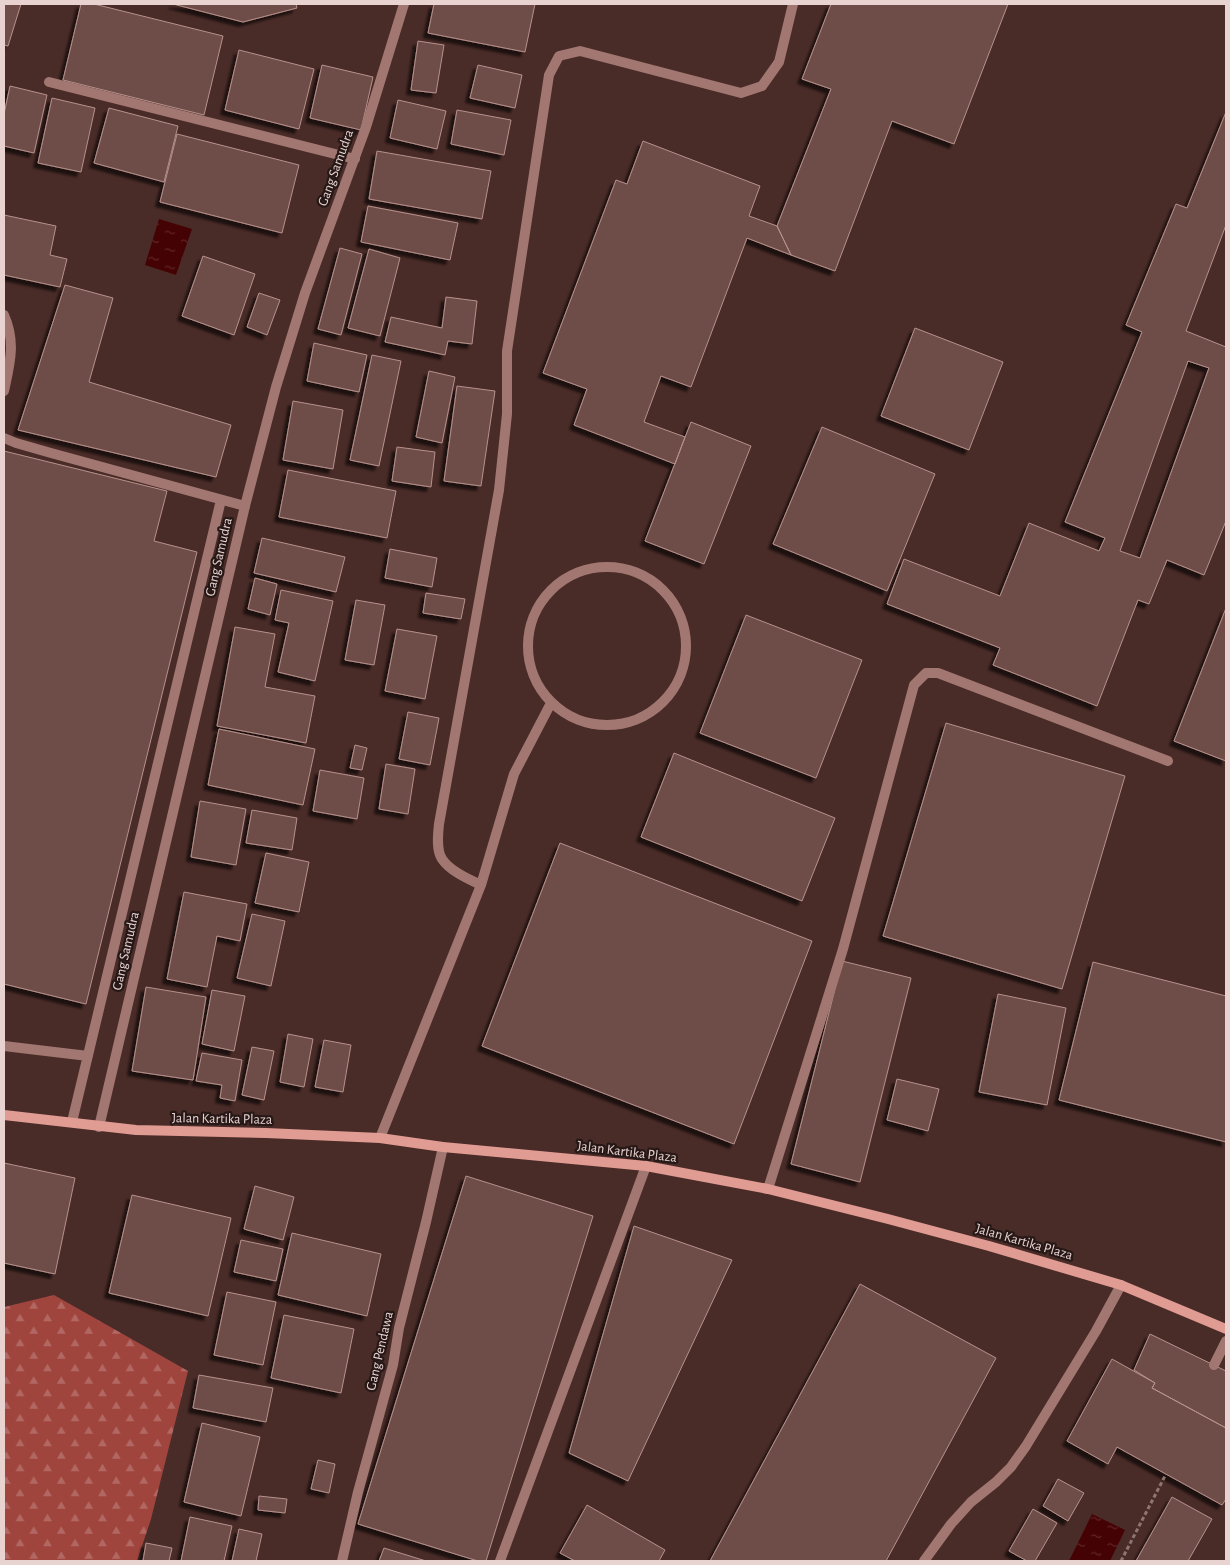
<svg xmlns="http://www.w3.org/2000/svg" width="1230" height="1565" font-family="'Alegreya Sans',sans-serif">
	<defs>
		<pattern id="forest-firs" width="22" height="20" patternUnits="userSpaceOnUse" patternTransform="scale(1.25)"><rect width="22" height="20" fill="#a0453e"/><path d="M5 1l3.5 6h-7zM16 11l3.5 6h-7z" fill="#b26862"/></pattern>
		<pattern id="water-ripples" width="26" height="14" patternUnits="userSpaceOnUse" patternTransform="scale(1.25)"><rect width="26" height="14" fill="#450204"/><path d="M2 4q2-2 4 0t4 0M15 11q2-2 4 0t4 0" fill="none" stroke="#602628"/></pattern>
		<filter id="shadow"><feDropShadow dx="-4.5" dy="4.5" stdDeviation="1" flood-color="#0009"/></filter>
	</defs>
	<rect width="100%" height="100%" fill="#492b27"/>
	<path fill="url(#forest-firs)" d="M54,1295L188,1371L151,1519L137,1561H4V1307Z"/>
	<path fill="url(#water-ripples)" d="M159,219L192,229L176,275L145,265Z
		M1092,1514L1125,1530L1110,1561H1069Z"/>
	<path fill="#6e4d49" stroke="#b7918c" fill-rule="evenodd" filter="url(#shadow)" d="M4,4H21L8,46L4,45Z
		M81,4H94L223,36L204,115L63,80Z
		M173,4H296L297,8L243,22Z
		M434,4H535L525,52L428,33Z
		M831,4H1008L954,144L892,121L835,271L791,255L777,226L831,89L802,79Z
		M418,41L444,45L436,93L411,90Z
		M239,50L314,69L299,129L225,110Z
		M322,65L373,77L361,130L310,118Z
		M478,65L522,75L515,108L470,98Z
		M10,86L47,95L34,153L4,146V114Z
		M52,98L95,108L81,172L38,163Z
		M398,100L446,111L437,149L390,138Z
		M109,108L178,126L164,182L94,163Z
		M457,110L511,120L504,155L451,144Z
		M1226,112V225L1186,331L1226,347V521L1204,575L1167,560L1149,604L1138,600L1097,706L993,665L1000,648L887,604L904,559L1000,596L1029,523L1099,551L1105,538L1065,522L1142,332L1126,325L1176,204L1187,208ZM1188,361L1209,368L1140,558L1120,551Z
		M177,134L299,165L282,233L160,202Z
		M643,141L760,186L749,216L777,226L791,255L747,238L691,387L661,376L644,422L685,437L675,464L574,425L587,389L543,373L616,180L627,184Z
		M377,151L491,171L482,219L369,199Z
		M368,206L458,223L450,260L361,242Z
		M4,215L56,226L50,255L67,259L60,287L4,275Z
		M340,248L362,254L341,335L318,329Z
		M369,249L400,258L380,336L348,328Z
		M203,256L255,274L234,335L182,316Z
		M65,285L113,298L89,382L231,425L216,477L18,430Z
		M259,293L280,300L267,335L247,327Z
		M446,297L477,301L472,344L448,341L445,355L385,342L391,317L442,328Z
		M915,328L1003,362L969,450L881,416Z
		M314,343L367,355L359,392L307,381Z
		M372,355L401,361L379,466L350,460Z
		M429,371L455,377L442,443L416,437Z
		M457,386L495,391L481,486L444,481Z
		M293,401L343,410L333,469L283,460Z
		M691,422L751,446L704,564L645,541Z
		M822,427L935,474L887,591L773,544Z
		M397,447L435,452L431,487L392,481Z
		M4,451L167,491L154,541L197,552L86,1004L4,984Z
		M288,470L396,491L387,538L279,517Z
		M262,538L345,557L336,592L254,573Z
		M390,549L437,558L432,587L385,578Z
		M255,578L277,584L270,615L248,609Z
		M281,590L333,601L315,681L278,672L289,623L275,620Z
		M426,593L465,599L461,619L423,613Z
		M356,600L385,605L374,665L345,660Z
		M1226,608V761L1174,741Z
		M746,615L862,660L816,778L700,733Z
		M235,627L275,634L265,687L315,696L306,743L217,726Z
		M397,629L437,636L425,699L385,691Z
		M408,712L439,718L430,765L399,759Z
		M946,723L1125,776L1062,989L883,936Z
		M219,729L315,749L303,805L208,785Z
		M355,745L367,748L362,770L350,768Z
		M674,753L835,818L802,901L641,837Z
		M386,764L415,769L408,814L379,809Z
		M320,770L364,778L357,819L313,811Z
		M200,801L246,809L236,865L191,857Z
		M252,810L297,818L292,850L246,843Z
		M560,843L812,941L734,1144L482,1046Z
		M266,853L309,862L299,912L255,903Z
		M184,892L247,904L240,941L217,936L207,987L167,979Z
		M252,914L285,921L271,986L237,978Z
		M842,961L911,978L860,1182L791,1164Z
		M1093,962L1226,996V1142L1059,1100Z
		M146,987L206,997L193,1080L132,1071Z
		M212,990L245,996L234,1051L202,1044Z
		M998,994L1066,1008L1047,1105L979,1092Z
		M288,1034L313,1039L304,1087L280,1082Z
		M324,1040L351,1045L343,1092L315,1087Z
		M252,1047L274,1051L264,1100L242,1095Z
		M202,1053L242,1060L235,1101L220,1098L222,1085L196,1081Z
		M897,1079L939,1089L928,1131L887,1120Z
		M4,1163L75,1178L55,1274L4,1263Z
		M466,1176L593,1216L486,1561H478L358,1524Z
		M255,1186L294,1197L283,1240L244,1229Z
		M132,1195L231,1218L208,1316L109,1293Z
		M634,1226L732,1260L628,1481L569,1453Z
		M292,1233L381,1254L367,1316L278,1295Z
		M241,1240L283,1249L276,1281L234,1272Z
		M860,1284L996,1358L886,1561H710Z
		M227,1292L276,1302L263,1365L214,1355Z
		M284,1315L354,1329L341,1393L271,1378Z
		M1150,1334L1226,1371V1428L1152,1388L1155,1383L1134,1370Z
		M1112,1359L1155,1383L1152,1388L1226,1428V1499L1222,1505L1117,1447L1108,1464L1067,1441Z
		M199,1375L273,1388L266,1422L193,1408Z
		M202,1423L260,1437L241,1516L184,1502Z
		M318,1460L335,1464L329,1493L311,1489Z
		M1058,1479L1084,1493L1068,1521L1043,1506Z
		M259,1496L287,1499L285,1513L258,1510Z
		M1172,1497L1212,1519L1188,1561H1136Z
		M587,1505L665,1550L659,1561H575L560,1553Z
		M1033,1509L1057,1523L1035,1561H1027L1009,1551Z
		M190,1517L232,1526L224,1561H181Z
		M239,1529L262,1534L256,1561H232Z
		M146,1543L172,1548L169,1561H143Z
		M384,1548L426,1561H379Z"/>
	<g fill="none" stroke-linecap="round" stroke-linejoin="round">
		<path stroke="#8f7572" stroke-width="3" stroke-dasharray="4 2.5" stroke-linecap="butt" d="M1121,1561L1166,1474"/>
		<path stroke="#a27771" stroke-width="10" d="M4,315C16,342 10,363 4,391
			M4,438L16,443L51,453L245,506
			M528 646a79 79 0 1 1 158 0a79 79 0 1 1-158 0Z
			M481,885C468,879 450,871 442,859C436,850 438,834 439,824L499,490L507,414V351L549,75L559,56L580,51L741,93L762,86L779,62L793,4
			M4,1046L88,1056
			M72,1122L221,500
			M380,1138L481,885L514,774L551,703
			M768,1189L843,949L914,685L926,673H938L1168,761
			M1214,1365L1226,1341
			M500,1561L646,1166
			M924,1561L951,1524L971,1502L996,1482L1011,1467L1026,1446L1096,1331L1121,1285"/>
		<path stroke="#a27771" stroke-width="10" d="M49,82L355,159
			M99,1127L245,506L276,387L305,293L366,127L404,4
			M342,1561L358,1492L393,1365L399,1328L426,1222L443,1147"/>
		<path stroke="#e09b93" stroke-width="10" d="M4,1115L136,1130L266,1133L380,1138L443,1147L646,1166L768,1189L888,1219L989,1246L1121,1285L1226,1329"/>
	</g>
	<g text-anchor="middle" dominant-baseline="central" stroke-width="4.5" stroke-linejoin="round" paint-order="stroke">
		<g font-size="14" fill="#e8d3d1" stroke="#261816">
			<text transform="translate(336 168) rotate(-70)">Gang Samudra</text>
			<text transform="translate(219 557) rotate(-77)">Gang Samudra</text>
			<text transform="translate(126 951) rotate(-77)">Gang Samudra</text>
			<text transform="translate(222 1119) rotate(1)">Jalan Kartika Plaza</text>
			<text transform="translate(627 1152) rotate(7)">Jalan Kartika Plaza</text>
			<text transform="translate(1024 1242) rotate(16)">Jalan Kartika Plaza</text>
			<text transform="translate(380 1351) rotate(-77)">Gang Pendawa</text>
		</g>
	</g>
	<rect width="1230" height="1565" fill="none" stroke="#e8d3d1" stroke-width="10"/>
</svg>
